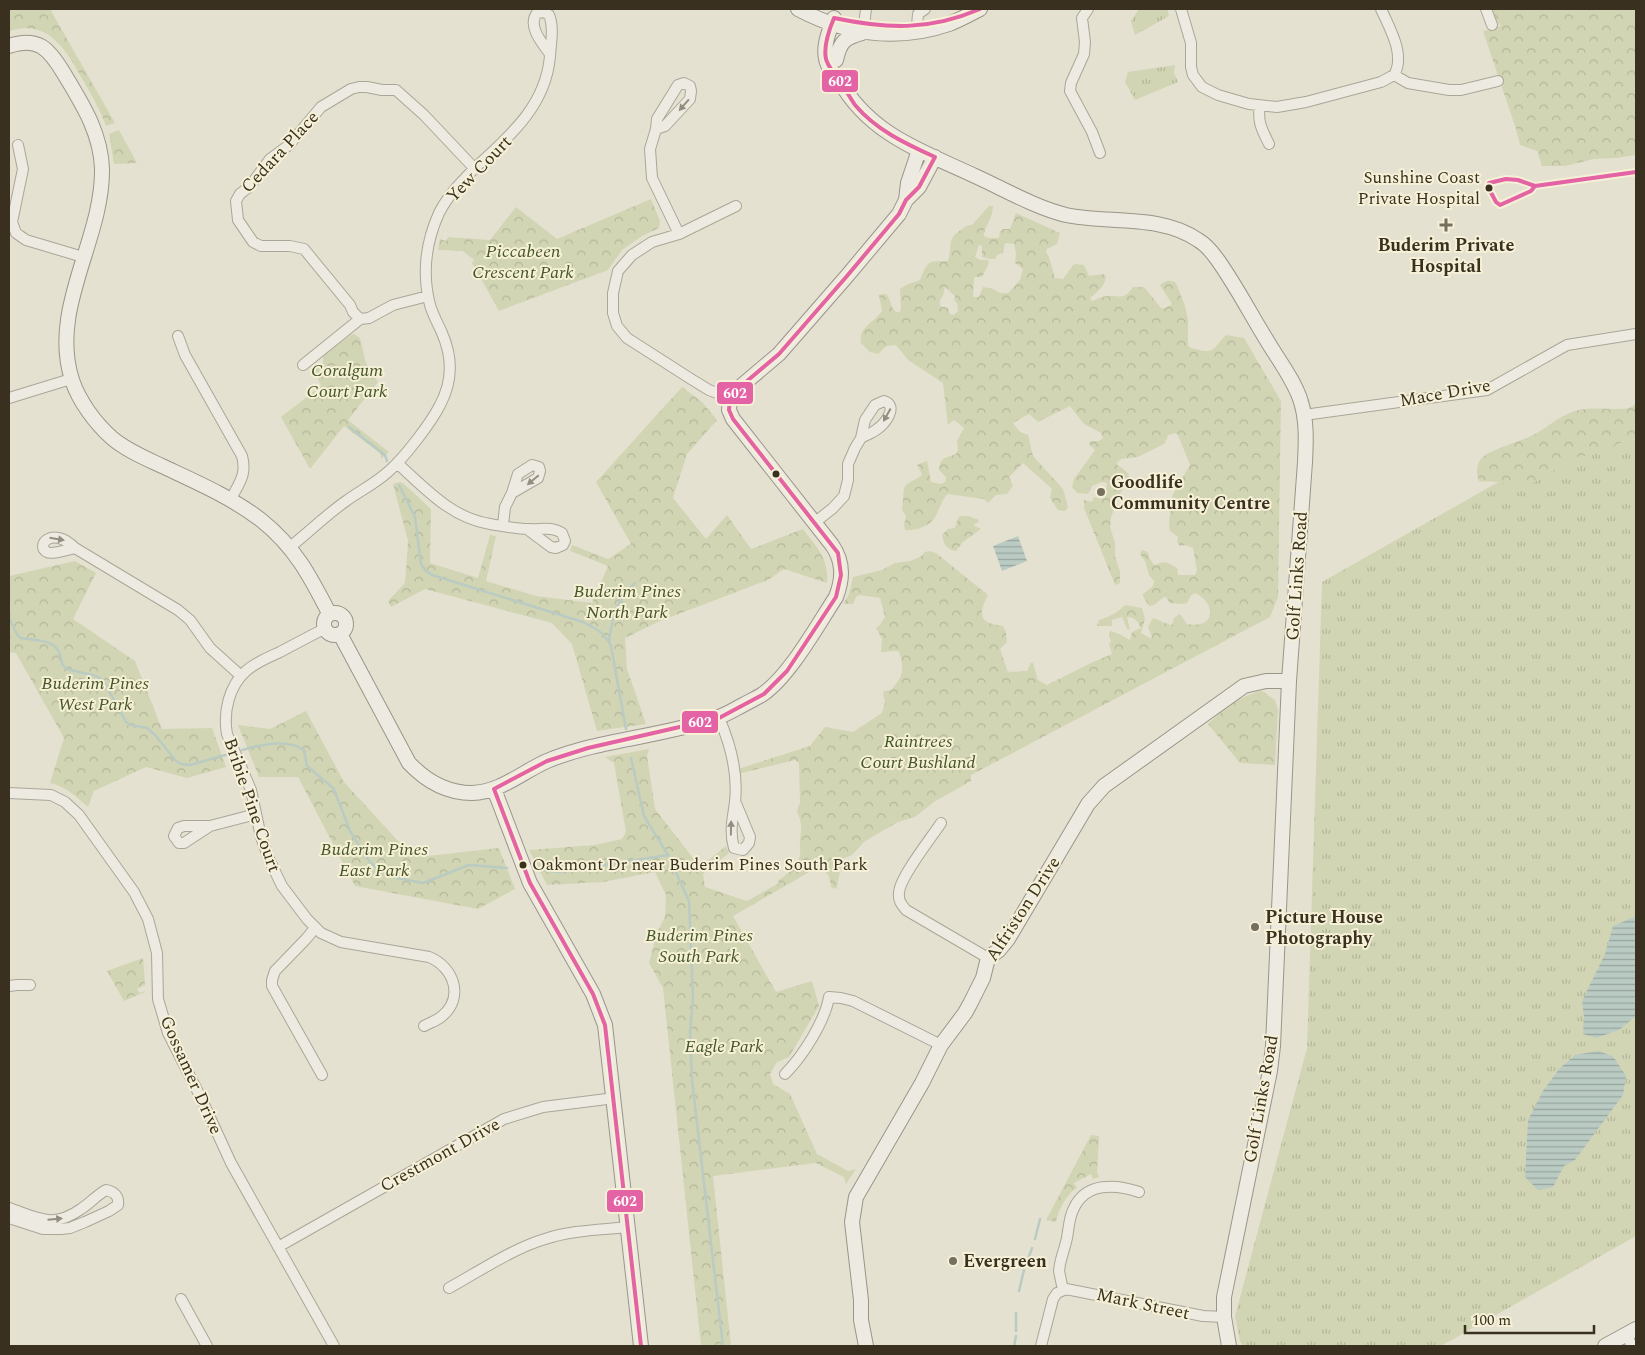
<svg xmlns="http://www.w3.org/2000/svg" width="1645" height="1355" font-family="Spectral,serif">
	<defs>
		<pattern id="grass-tufts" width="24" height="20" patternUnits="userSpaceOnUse" patternTransform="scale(1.25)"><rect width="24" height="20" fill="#d1d5b3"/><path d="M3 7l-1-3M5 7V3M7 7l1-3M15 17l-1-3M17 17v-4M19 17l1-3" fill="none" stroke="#b4b79a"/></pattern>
		<pattern id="forest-crowns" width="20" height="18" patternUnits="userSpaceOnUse" patternTransform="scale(1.25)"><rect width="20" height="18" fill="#d1d5b3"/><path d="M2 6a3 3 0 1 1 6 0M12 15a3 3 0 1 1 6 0" fill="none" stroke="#b4b79a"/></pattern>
		<pattern id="water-rules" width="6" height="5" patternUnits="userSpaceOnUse" patternTransform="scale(1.25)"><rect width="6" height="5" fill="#bacbc3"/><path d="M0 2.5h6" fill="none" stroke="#98a59e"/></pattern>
	</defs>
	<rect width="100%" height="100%" fill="#e5e1d0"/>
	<path fill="url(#grass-tufts)" d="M1139,9H1167L1169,16L1135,35L1131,21Z
		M1175,65L1174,73L1178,82L1135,100L1125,82L1128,72Z
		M1636,404V1236L1441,1346H1243L1240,1341L1235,1316L1307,1048L1322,582Z"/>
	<path fill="url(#forest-crowns)" fill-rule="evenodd" d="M9,9H50L115,123L106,126C101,111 92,96 84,82C67,52 50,18 9,31Z
		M1488,9H1636V155L1616,158L1594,159L1565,166H1542L1537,151L1520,145L1516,129L1483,31L1501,26L1490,14Z
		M119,130L137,163L114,164L109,134Z
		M651,199L660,221L659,228L642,236L622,250L608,270L499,311L472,263L474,260L463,251L438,250L440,239L446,241L448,237L490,240L516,207L557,239Z
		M989,206H993C993,219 983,228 984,236L988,238H999L1000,231L1003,229H1010L1016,213L1060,233L1057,244L1047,249L1046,252L1049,257L1055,278L1063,279L1074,264L1084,265L1089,276L1103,274L1106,276C1105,287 1098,291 1090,298L1092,301C1097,299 1103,296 1108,296C1122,295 1123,301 1133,287H1144L1161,308H1165L1172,304L1160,285C1165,281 1170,279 1176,283L1185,306L1188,320V346L1191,348C1216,355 1211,350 1226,335L1244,338L1281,401L1278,597L1270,617L971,775V781L934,802L915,817L898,822L872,837L864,842L852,855L844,858L841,865L837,887L835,889L831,887L829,876L822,868L818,867L733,916L776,992L812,981L819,1006L789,1057L777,1062L770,1074L773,1084L790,1094L817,1154L848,1171L856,1169L846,1184L844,1177L816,1163L713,1176L731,1346H701L663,988L649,963L657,933L665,917L666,895L655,872L603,882L547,885L529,850L595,845L622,839L626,832L614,763L605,757L649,749L647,756L655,809L700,867L726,846L729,853L703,874L705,887L747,901L779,883L778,881C786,875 799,865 800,854C801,849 799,843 800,838C802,830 802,821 797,812L799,804H800L799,763L795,760L738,774V769L810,746L825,727L853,732L882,713L885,702L883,694L884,691L891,690C903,676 905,670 899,652C892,649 888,653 881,652L882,639L876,628L880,625L885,617L880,598L859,595L856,597L853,604H843L849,594L853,577L882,570L895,563L910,561L920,557L925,552L929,551L936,553L988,595C978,615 979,623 1003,626L1006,632L1007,642L1000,649L1008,672L1027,671L1031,663H1033L1038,680L1047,685L1091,663L1112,654L1109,644L1111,642L1109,633L1111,631L1119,634L1130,640L1132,632L1141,628C1137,621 1135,617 1127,617L1130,630L1127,629L1122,617L1112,620V626H1097L1099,620C1109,617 1117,613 1125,605L1142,608L1145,619L1141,633L1150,638L1152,637L1148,627L1153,618C1160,620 1165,624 1172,625L1174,618L1180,614L1187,624C1214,629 1218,606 1196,593L1191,595L1187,603L1182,604L1170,603L1166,597H1164L1154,605L1149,606L1143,596V594L1153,586L1154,581L1149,575L1145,561L1140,554L1142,550L1148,552L1149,557L1154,565H1156C1164,559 1170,564 1177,568L1178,575H1195L1197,571L1193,548L1185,545L1180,546L1177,542L1178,537L1170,531L1169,526L1171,501L1173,494L1190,465L1178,435L1176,433L1168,435L1165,443L1162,445L1138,457L1121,459L1116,464L1127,472L1129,476L1116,502L1111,518L1110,527L1115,543V556L1120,572V583L1115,585L1084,508V500L1092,502L1094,497L1101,499L1105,498L1107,483L1102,482L1092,486L1088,494L1077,493L1072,487L1074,479L1095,450L1089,444L1090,441H1099L1103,438L1101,433L1084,424L1070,406L1038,422L1029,414L1013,423L1020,432L1028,435L1033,456L1063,489L1068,507L1065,511L1058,510L1050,498L1052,489L1023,463L1009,477L1013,486L1007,494L996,495L988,503L984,499L948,494C940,501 939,514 932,521C925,528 913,531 905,530L904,525L906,516L902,510L904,488L907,484L921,476L922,474L917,465L927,461L931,482L941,484L945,482L946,477L939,470C940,456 947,458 956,454L958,449L957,441L964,428L954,420L948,425L943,383L908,360L896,345L886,346L878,354L870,352L861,343C858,327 874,323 882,311L879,295L886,294C891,299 890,307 896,312H900L901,308L900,289L906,285L920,280C928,260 928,261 948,261C952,250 947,240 958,232C964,228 965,225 972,225ZM1005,243L1014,244L1016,253L1015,263L1023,269L1020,280L1008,293H1000L994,289L983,287L979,297H973L974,277H982L989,263L988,260H980L975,257L979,245L982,246V257L990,259H995L997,255L1003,253ZM945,287L955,296L954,300L957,303L958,311L954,315L950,314L948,308L940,306V300L943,296Z
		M352,334L356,335L360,338L366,363L378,382L348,420L389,452L381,459V454L344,426L310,469L281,417L321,386L314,369L323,363V356Z
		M682,387L702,402L717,420L687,454L673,498L706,539L727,515L751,549L803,529C817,548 829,558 827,583L784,569L768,580L660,621L625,638L627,669L646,724L597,731L572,644L552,623L425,589L391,607L388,601L405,583L408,541L393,484L399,482L403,483L431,509L430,563L478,578L490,535L496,536L486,581L536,596L592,603L608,566L570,551L572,545L608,559L631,544L596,482Z
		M1636,407V432L1631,438L1592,455L1574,458L1528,486C1516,489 1507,483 1496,482C1490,481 1485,482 1479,481C1476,474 1476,465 1481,459C1486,451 1518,442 1529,437C1545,430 1558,416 1575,411C1595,405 1616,412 1636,407Z
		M960,516H968L979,520L978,522L973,525L981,529L963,542L956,551C946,549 944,545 942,535L948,529L955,528L958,518Z
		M75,561L96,573L73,619L135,661L162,729L212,728L226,767L187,778L146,767L94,791L88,807C77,797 65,786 50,783L64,738L16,653L9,652V576Z
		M1260,691H1262L1275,700L1278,710L1275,765L1240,763L1208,724C1225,708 1237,698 1260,691Z
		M306,711L344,782L399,842L428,856L499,848L515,889L478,909L355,886L298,777H259L238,725L270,729Z
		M143,958L145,985L137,989L139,993L145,991V992L124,1001L107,971Z
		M1091,1135L1099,1136L1097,1172L1099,1177L1093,1179L1091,1174L1074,1183L1077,1188C1067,1193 1058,1211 1056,1222L1046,1220Z"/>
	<path fill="url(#water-rules)" d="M1018,536L1027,561L1002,571L993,546Z
		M1636,916V1016L1619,1030L1596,1038L1583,1034L1584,1017L1582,1001L1605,954L1613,926Z
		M1598,1051L1613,1056L1626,1076L1623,1095L1575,1160L1564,1166L1553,1187L1538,1190L1525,1177L1528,1120L1543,1091L1559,1069L1575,1055Z"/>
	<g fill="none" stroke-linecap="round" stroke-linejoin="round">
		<path stroke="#bacbc3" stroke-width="2.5" d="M349,427L385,455L387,461
			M399,485L415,517L421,564L426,571L432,575L583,622C595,628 605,633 611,646L626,729
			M9,618L18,636L21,638C35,641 55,638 60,655C61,661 62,666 67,669L96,676L103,680L126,722L131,725L147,728L155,735L176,761L181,764L190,765L229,754
			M609,641C613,615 615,602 635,583
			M242,750C261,745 287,738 304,750L307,766L334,789L350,831L370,862L382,872L397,878L423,883L469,865L507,868
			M631,758L644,816L668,855L689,901L693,999L690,1032L692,1080L723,1346
			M540,870L559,872L668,855
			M1035,1239L1040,1219
			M1026,1265L1032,1248
			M1019,1291L1024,1270
			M1016,1331V1313
			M1014,1346L1016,1336"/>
		<defs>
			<path id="street" d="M1088,9L1082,18L1085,42L1084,54L1071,83L1070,91L1092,132L1100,153
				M1181,9L1191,43V67L1193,75L1202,87L1218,95L1249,104L1277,107L1306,102L1381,82L1394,75C1406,55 1389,27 1381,9
				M1486,9L1492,25
				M918,32L917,26L918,14L925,9
				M863,33L866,9
				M1394,75L1408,83L1449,90H1461L1498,81
				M1260,106C1257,121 1262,130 1269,144
				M656,129L665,126L690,99L691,91L690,86L684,83L678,85L657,119L656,129L650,149L652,178L679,234
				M18,145L23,169L12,222L16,233L26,240L83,257
				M360,319L353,312L350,305L304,249L290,246H261L253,242L238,220L236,201L240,194L250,186L270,159L289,145L321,107L351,89L359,87H367L382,90H396L424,115L475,169
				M178,336L185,355L242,456C247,475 239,483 231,499
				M303,365L360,319L369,318L393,305L428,296
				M9,398L71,379
				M730,398L709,390L691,379L627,338L617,326L613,313V293L618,271L632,255L652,242L679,234L736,206
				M1304,415L1487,390L1567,345L1636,334
				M397,463C425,488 451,518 490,524C502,526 517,529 528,529C541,530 551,526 562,533L565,541L563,545L556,548L551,547L527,529
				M814,523L833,508L844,496L848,480V464L855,448L861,438L865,420L875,405L884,401C899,406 885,424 876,430C872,433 866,435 861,438
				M503,525L505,507L512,493L518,474L532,465L539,467L540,471L538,478L512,493
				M290,547C309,532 326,515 346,501C360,491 376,483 389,471C404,458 431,423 440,405C453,381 453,358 442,333C438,324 433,315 430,305C422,274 426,242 439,213C448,195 463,180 477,166C511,135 546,105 550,56C551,42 554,27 549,15L544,12L537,13C527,26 542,43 550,54
				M75,548C69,549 52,555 47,552C35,546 52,525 75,548L178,610L190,620L210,648L241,676
				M324,629C310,636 295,644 280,652C269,657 256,662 246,671C229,686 223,712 227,734L251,790L261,837L269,859L282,886L307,919L321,933L341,942L429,957C454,967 465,998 441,1017C436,1021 429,1023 424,1026
				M719,718C730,743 738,774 735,802C733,818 729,831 734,848L743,850L749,843L750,837L735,801
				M9,793L51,795L65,802L79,815L134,892L148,919L157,953L158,999L168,1033L202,1100L231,1163L334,1346
				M941,823C932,837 899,878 899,893C898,901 902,905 906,910L988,958
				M210,826L184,843H179L174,836L178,828L184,826H210L256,814
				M315,928L306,939L275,971L272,980V986L322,1075
				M9,986L17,985H30
				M785,1074C803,1056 825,1021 829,997L841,998L853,1001L941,1045
				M9,1208C38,1218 53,1229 81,1209C90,1203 97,1195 106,1190C115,1192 119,1196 118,1205L109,1211L85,1222L70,1228L61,1229H43L9,1218
				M278,1247L504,1119L543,1107L615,1098
				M449,1288C478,1272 514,1248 545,1239C572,1230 601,1230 629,1227
				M1063,1290L1059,1271L1060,1264C1062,1255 1065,1247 1067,1238C1069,1227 1069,1217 1074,1208C1086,1182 1116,1184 1139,1192
				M181,1299L207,1346
				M1626,1334L1632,1346
				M1041,1346L1053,1299L1057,1293L1066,1289L1203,1316L1224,1317"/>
			<path id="secondary" d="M798,9C847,35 896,42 949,24C960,20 970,14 980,9
				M834,18C828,33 820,53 830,69C833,73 837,76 839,80C870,135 922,151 975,176C1004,189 1034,207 1066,215C1109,224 1160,214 1198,240C1205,244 1212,252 1217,259C1235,284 1250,313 1266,339C1277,358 1295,381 1301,402C1307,421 1306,442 1305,462L1289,681L1273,1046L1270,1071L1224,1297V1317L1229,1346
				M9,46C38,36 49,49 63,72C81,102 101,132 102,169C103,240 49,308 72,380C79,401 95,423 112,438C126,450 145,458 162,466C196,482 231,497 261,520C295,547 310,576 329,613
				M836,60C840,42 844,38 862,33
				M906,200L908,183L919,150
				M324 624a11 11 0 1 1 22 0a11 11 0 1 1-22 0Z
				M340,634L409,763C426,781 446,793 472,793C501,792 522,772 547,761C600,739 662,737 716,718C726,715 735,709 743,705C750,701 757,698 763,694C790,675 817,626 836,597C843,579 844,562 832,545L733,419L729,410L730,398L740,387L779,354L847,276L899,214L906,200L919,187L935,157
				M494,789L530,883L593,994L605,1025L641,1346
				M866,1346L861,1320V1300L852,1222L856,1197L922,1083L941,1045L965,1013L970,1004L983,978L988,958L999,950L1008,939L1088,804L1104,786L1244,686L1266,681H1289
				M1605,1346L1636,1329"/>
		</defs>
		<use href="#street" stroke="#aaa698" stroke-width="12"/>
		<use href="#secondary" stroke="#9a9588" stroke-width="16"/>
		<use href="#street" stroke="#edeae1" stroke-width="10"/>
		<use href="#secondary" stroke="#edeae1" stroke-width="14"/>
		<defs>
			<path id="bus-1" d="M1506,179L1518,180L1535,186L1531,191L1500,205L1496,202L1488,187L1489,183Z
				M1535,186L1636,172
				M494,789L547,761L588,748L719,718L764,694L787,671L836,597L841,575L838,553L733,419L729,410L730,398L740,387L779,354L847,276L899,214L906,200L919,187L935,157C906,144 876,130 855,105C849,96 844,87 838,79C834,72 828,67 826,59C823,46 829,30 834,18C887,29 929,31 980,9
				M494,789L530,883L593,994L605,1025L641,1346"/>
		</defs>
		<use href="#bus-1" stroke="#f5f0d6" stroke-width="8"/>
		<use href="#bus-1" stroke="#e463a4" stroke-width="4"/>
	</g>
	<defs><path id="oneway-solid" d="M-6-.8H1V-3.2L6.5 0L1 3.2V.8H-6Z" transform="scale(1.25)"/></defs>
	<g fill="#948d80">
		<use href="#oneway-solid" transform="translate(684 105) rotate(131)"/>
		<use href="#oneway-solid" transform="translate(887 415) rotate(119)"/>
		<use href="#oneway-solid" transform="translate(533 480) rotate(140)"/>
		<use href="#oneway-solid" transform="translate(57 539) rotate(9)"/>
		<use href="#oneway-solid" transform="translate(731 828) rotate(-89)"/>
		<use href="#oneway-solid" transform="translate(55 1219) rotate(-5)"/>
	</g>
	<g fill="#3a3020" stroke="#f5f0d6" stroke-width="2">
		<circle cx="1489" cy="188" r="4.5"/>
		<circle cx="776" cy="474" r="4.5"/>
		<circle cx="523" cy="865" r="4.5"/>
	</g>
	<g fill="#766e5e" stroke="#f5f0d6" stroke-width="2">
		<path d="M1443.5 217.5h5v5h5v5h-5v5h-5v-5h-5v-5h5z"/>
		<circle cx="1101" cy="492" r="5"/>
		<circle cx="1255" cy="927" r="5"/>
		<circle cx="953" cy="1261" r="5"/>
	</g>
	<g text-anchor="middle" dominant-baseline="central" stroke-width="4" stroke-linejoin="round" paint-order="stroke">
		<g font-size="17" fill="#3a3020" stroke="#f5f0d6" text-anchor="end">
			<text x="1480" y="178">Sunshine Coast<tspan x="1480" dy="21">Private Hospital</tspan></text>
			<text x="532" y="865" text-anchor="start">Oakmont Dr near Buderim Pines South Park</text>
		</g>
		<g font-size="18" fill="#3a3020" stroke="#f5f0d6">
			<text transform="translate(280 152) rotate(-47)">Cedara Place</text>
			<text transform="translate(479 169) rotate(-46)">Yew Court</text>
			<text transform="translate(1445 393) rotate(-10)">Mace Drive</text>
			<text transform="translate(1297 576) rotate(-86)">Golf Links Road</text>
			<text transform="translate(252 805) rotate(71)">Bribie Pine Court</text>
			<text transform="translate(1023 909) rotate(-57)">Alfriston Drive</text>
			<text transform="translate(191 1075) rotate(66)">Gossamer Drive</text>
			<text transform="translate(1261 1099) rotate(-80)">Golf Links Road</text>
			<text transform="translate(440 1155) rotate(-29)">Crestmont Drive</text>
			<text transform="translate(1143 1304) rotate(12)">Mark Street</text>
		</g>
		<g font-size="18" font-weight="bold" fill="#3a3020" stroke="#f5f0d6" text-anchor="start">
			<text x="1446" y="245" text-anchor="middle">Buderim Private<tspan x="1446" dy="21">Hospital</tspan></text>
			<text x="1111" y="482">Goodlife<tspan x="1111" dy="21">Community Centre</tspan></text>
			<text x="1265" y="917">Picture House<tspan x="1265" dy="21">Photography</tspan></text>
			<text x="963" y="1261">Evergreen</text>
		</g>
		<g font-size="18" font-style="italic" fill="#455627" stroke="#f5f0d6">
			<text x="523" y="251">Piccabeen<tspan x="523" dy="21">Crescent Park</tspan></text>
			<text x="347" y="370">Coralgum<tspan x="347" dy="21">Court Park</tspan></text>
			<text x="627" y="591">Buderim Pines<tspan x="627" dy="21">North Park</tspan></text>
			<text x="95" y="683">Buderim Pines<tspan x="95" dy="21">West Park</tspan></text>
			<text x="918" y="741">Raintrees<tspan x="918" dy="21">Court Bushland</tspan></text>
			<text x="374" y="849">Buderim Pines<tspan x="374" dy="21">East Park</tspan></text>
			<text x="699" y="935">Buderim Pines<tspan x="699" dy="21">South Park</tspan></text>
			<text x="724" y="1046">Eagle Park</text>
		</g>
	</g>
	<g stroke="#f5f0d6" stroke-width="2">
		<rect x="821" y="69" width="38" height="24" rx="5" fill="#e463a4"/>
		<rect x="716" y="381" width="38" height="24" rx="5" fill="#e463a4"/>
		<rect x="681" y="710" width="38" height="24" rx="5" fill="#e463a4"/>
		<rect x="606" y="1189" width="38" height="24" rx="5" fill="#e463a4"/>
	</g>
	<g font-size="14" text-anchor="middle" font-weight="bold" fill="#fff">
		<text x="840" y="86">602</text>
		<text x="735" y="398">602</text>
		<text x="700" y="727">602</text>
		<text x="625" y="1206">602</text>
	</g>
	<rect width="1645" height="1355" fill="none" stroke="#3a3020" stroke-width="20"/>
	<path d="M1465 1325v8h129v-8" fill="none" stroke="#3a3020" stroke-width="2.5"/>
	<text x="1472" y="1325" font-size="15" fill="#3a3020" stroke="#f5f0d6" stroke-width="4" paint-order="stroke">100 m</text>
</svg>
